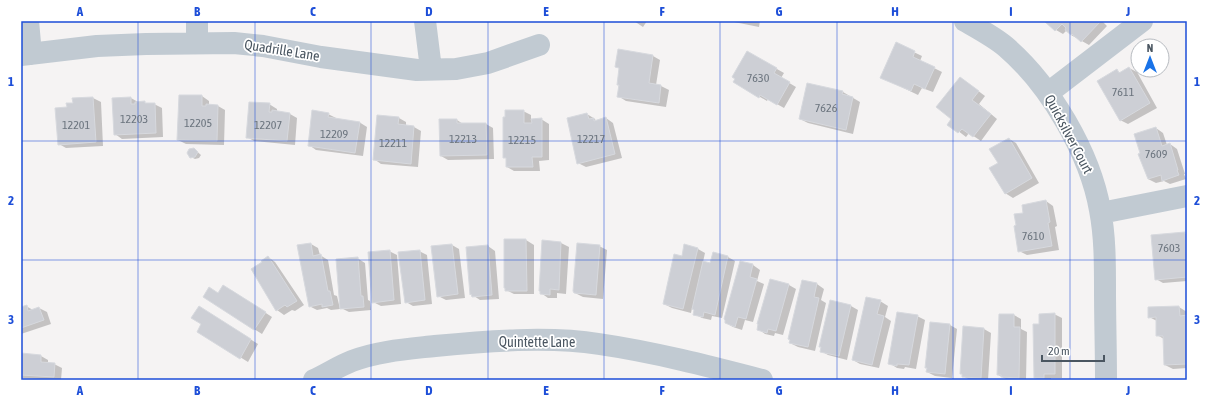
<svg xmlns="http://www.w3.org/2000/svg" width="1208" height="401" font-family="'Asap Condensed',sans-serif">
	<rect width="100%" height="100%" fill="#f5f3f3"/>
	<path fill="#0003" d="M634,21H647L643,27Z
		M729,21H760L759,27Z
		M1046,21H1102L1107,26L1089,45L1071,35L1067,30L1063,34L1056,30Z
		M897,44L922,56L920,61L942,72L933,92L922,88L918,95L889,81Z
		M747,52L784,73L781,78L796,87L784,108L768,99L767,101L734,82Z
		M653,56L660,60L656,85L661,86L669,90L666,107L626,101L618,96L620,69L616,66Z
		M1129,68L1137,72L1157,108L1128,124L1120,120L1117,71L1121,73Z
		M961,78L985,96L979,104L997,119L981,141L969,133L966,137L949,124L953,119Z
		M808,84L843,92L860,102L853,134L808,123L800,119Z
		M180,96H202L209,101V105L218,106L225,110L224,145L186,144L178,140Z
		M93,98L101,102L103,146L66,148L59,144L68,108L74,104L73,99Z
		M131,98L138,102L154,104L162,108L163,137L122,139L115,134Z
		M269,104L277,109V112L290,114L297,118L295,145L254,141L247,137Z
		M523,111L531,115V120L541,119L549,124V160L539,161L540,171H514L507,167V158L504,157Z
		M328,114L336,118L335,119L359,122L367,127L363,156L316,150L309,145Z
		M587,114L595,119L596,121L606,118L613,123L622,158L586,167L578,163Z
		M378,116L399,118L406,122V126L414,127L421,131L418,167L381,164L374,159Z
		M457,120L463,124H486L493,128L494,159L448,160L441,156Z
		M1156,128L1163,133L1167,145L1170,144L1177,149L1185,174H1184L1186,179L1170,184L1164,181L1156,183L1148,179Z
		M1009,139L1016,143L1039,183L1013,198L1005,193L999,163Z
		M194,149L201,155L199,158L195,159L191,157Z
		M1046,201L1053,206L1057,226L1055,227L1059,250L1027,255L1019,251L1017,226L1024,214Z
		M1184,233L1187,235V281L1163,283L1156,279Z
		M505,240H526L534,245V294H514L506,290Z
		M543,242L561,243L569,247L566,294L557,293V298H548L541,293Z
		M311,244L318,248L320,255L328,260L334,295L337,296L340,309L331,310L327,308L317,310L309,306Z
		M452,245L459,249L465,298L446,300L438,296Z
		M685,245L698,249L705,253L703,262L711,264L728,257L735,261L722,318L712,316L711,320L702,318L694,314L695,310L692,308L691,313L672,308L664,304L682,257Z
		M488,246L495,251L499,299L480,300L471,294Z
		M599,246L607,250L603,299L583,297L575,293Z
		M389,251L397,255L401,304L381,306L373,302Z
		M419,251L427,255L432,304L413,306L406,302Z
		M268,257L275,262L304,305L295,311L292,310L284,315L277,310Z
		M357,258L365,263L368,300L370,301L371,310L349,312L341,308Z
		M741,262L753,265L760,270L757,281L764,284L753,322L745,320L742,330L733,327L726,323Z
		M817,284L824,289L821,300L826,303L815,351L798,347L790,343Z
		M789,285L796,289L783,335L775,333L774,336L765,334L758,329Z
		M231,290L272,317L262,334L254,329L219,294Z
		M831,301L851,306L858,310L847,360L828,355L821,351Z
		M880,301L888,306L885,317L891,321L879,368L860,364L853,360Z
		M26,306L33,310L39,308L47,312L51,324L21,334V308Z
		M1179,307L1187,312V368L1173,369L1165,365L1164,339L1157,335V321L1149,317V308Z
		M207,312L258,344L248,362L198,331Z
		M1054,314L1062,318V378H1051V380H1039L1035,378L1040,325Z
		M1014,315L1021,319V329L1027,332L1026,380H1008L998,375Z
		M917,316L925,320L916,369L905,367L904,369L897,368L889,363Z
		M950,325L957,329L952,378L935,376L927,372L928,368H926Z
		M984,329L991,333L988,380H970L963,376V374Z
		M21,354L41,356L48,360V364H54L62,368L61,380L21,378Z"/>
	<path fill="#cdcfd5" stroke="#d7d9de" d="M1044,21H1101L1081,42L1072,34L1071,35L1065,30L1066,28L1062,24L1055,31Z
		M896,42L915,51L913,57L935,67L925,89L914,84L911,91L880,78Z
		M618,49L653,55L649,83L661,85L659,103L617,97L619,85H617L619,68L615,67Z
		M747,51L777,68L774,73L790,82L777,105L760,95L759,98L733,82L735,79L732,77Z
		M1129,67L1150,103L1120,121L1097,81L1117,69L1119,73Z
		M960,77L979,91L972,100L991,114L973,137L962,129L958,133L947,125L951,119L936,107Z
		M807,83L843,91L842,94L853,97L846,130L799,119Z
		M179,95H202V106H206V104L218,105L217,141L177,140Z
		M93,97L96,142L58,145L55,108L67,107L66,103H73L72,98Z
		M131,97V104H135V102L145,101V103H155L156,133L114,135L112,98Z
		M249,102L270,103L269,112H272V110L290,113L287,141L246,138Z
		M312,110L329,113L328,117L360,122L355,153L308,146Z
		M505,110H524V123H532L531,119L542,118V157H532L533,167H506V158H503V117H505Z
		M587,113L589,119L594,118V121L606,117L615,154L577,164L567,118Z
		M377,115L399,117L398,124L414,126L411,164L373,160Z
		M439,119H457V123H486L487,155L440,156Z
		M1156,127L1162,146L1170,143L1178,170H1177L1179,175L1162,181L1161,175L1148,179L1138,154L1140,153L1134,134Z
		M1009,138L1032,178L1005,194L989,168L998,163L989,149Z
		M194,148L198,152L195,157L190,158L187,153L189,149Z
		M1046,200L1050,222L1048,223L1052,246L1018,252L1014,226L1016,225L1014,214L1023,213L1022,205Z
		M1185,232L1187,277L1155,280L1151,235Z
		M504,239H526L527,291H505V288H504Z
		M542,240L561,242L559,290L550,289V295L540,294V291H539Z
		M311,243L313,256L321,254L328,291H330L333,305L322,307V304L309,307L297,245Z
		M577,243L600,245L596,295L574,293L573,291Z
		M452,244L458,294L437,297L431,246Z
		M684,244L698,248L683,309L663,304L674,254L682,256Z
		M488,245L492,295L472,297L471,294L470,295L466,247Z
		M390,250L394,300L372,303L368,252Z
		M420,250L425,300L405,303L398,252Z
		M713,252L728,256L715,315L704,312L703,317L693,315L694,310L692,309L703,261L710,263Z
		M268,256L297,301L287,307L285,305L276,311L251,269L262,262L261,261Z
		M358,257L361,296H363L364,307L340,309L336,259Z
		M740,261L753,264L750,277L757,279L746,319L738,317L735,327L725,323V320L724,319Z
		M770,279L789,284L776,331L768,329L767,333L757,330L758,324H757Z
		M802,280L817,283L814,297L819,298L808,347L789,343L790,340L788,339Z
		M223,285L266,312L254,330L203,297L209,287L218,293Z
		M866,297L881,300L877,314L884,316L872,365L852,360Z
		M830,300L851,305L839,356L820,352L821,347H819Z
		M27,305L28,311L39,307L44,320L21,328V307Z
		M199,306L251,339L240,359L197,332L201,324L191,318Z
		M1179,306L1180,316L1187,315V364L1164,365L1163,336H1156V317L1148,318V307Z
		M897,312L918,315L909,365L897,364V366L888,364Z
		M1055,313V374H1044V378H1034L1033,324H1039V314Z
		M999,314H1014V327H1020L1019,378L1001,377V375H997Z
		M930,322L950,324L945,374L926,372L927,368H925Z
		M963,326L984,328L981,378L962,377V374H960Z
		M21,353L41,355V362L55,363L54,377L21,375Z"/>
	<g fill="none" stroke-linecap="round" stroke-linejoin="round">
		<path stroke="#c1cad2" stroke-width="22" d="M28,21L31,54
			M425,21L431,69
			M965,21C979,29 994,37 1006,47C1050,85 1090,153 1100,210C1105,236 1105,263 1105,289C1105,319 1106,350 1106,380
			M197,43V21
			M21,55L97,46L146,44L234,43L263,46L321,57L417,70L456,69L488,63L539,45
			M1048,93L1142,21
			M1101,213L1187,196
			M314,380C327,374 339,366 352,361C378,351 408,349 435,346C486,341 549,336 599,344C654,352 708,366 762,380"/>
	</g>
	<path fill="none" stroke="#1d4ed8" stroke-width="1" stroke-opacity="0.55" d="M138,21V380M255,21V380M371,21V380M488,21V380M604,21V380M720,21V380M837,21V380M953,21V380M1070,21V380M21,141H1187M21,260H1187"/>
	<g text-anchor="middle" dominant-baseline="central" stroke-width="3.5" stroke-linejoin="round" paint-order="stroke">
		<g font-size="12" fill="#6b747e">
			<text x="758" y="78">7630</text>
			<text x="1123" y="92">7611</text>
			<text x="826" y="108">7626</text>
			<text x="134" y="119">12203</text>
			<text x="198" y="123">12205</text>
			<text x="76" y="125">12201</text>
			<text x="268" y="125">12207</text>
			<text x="334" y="134">12209</text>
			<text x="463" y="139">12213</text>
			<text x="591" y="139">12217</text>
			<text x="522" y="140">12215</text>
			<text x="393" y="143">12211</text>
			<text x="1156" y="154">7609</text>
			<text x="1033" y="236">7610</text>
			<text x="1169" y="248">7603</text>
		</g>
		<g font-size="14" fill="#4a5661" stroke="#fff">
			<text transform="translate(282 50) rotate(9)">Quadrille Lane</text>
			<text transform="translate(1069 134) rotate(62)">Quicksilver Court</text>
			<text x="537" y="342">Quintette Lane</text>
		</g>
	</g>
	<rect width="1208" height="401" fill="none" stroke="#ffffff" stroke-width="44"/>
	<g transform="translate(1150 58)"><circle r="19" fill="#ffffff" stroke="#b7bbc0"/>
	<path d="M0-3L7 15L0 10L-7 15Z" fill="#1a73e8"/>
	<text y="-6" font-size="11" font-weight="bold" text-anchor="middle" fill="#4a5661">N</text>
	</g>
	<path d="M1042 355v6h62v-6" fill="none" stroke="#4a5661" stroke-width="2"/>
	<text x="1048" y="355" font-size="12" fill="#4a5661" stroke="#ffffff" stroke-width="3" paint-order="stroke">20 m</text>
	<rect x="22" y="22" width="1164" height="357" fill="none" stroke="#1d4ed8" stroke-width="1.5"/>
	<g font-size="13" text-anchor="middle" font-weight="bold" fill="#1d4ed8">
		<text x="80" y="16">A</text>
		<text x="197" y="16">B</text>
		<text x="313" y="16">C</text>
		<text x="429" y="16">D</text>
		<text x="546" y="16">E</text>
		<text x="662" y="16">F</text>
		<text x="779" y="16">G</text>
		<text x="895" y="16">H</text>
		<text x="1011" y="16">I</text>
		<text x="1128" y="16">J</text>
		<text x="11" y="86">1</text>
		<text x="1197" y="86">1</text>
		<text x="11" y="205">2</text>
		<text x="1197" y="205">2</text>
		<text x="11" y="324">3</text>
		<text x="1197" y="324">3</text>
		<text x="80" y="395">A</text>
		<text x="197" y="395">B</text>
		<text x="313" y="395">C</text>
		<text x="429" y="395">D</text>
		<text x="546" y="395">E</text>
		<text x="662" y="395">F</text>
		<text x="779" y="395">G</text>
		<text x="895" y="395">H</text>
		<text x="1011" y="395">I</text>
		<text x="1128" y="395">J</text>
	</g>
</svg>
